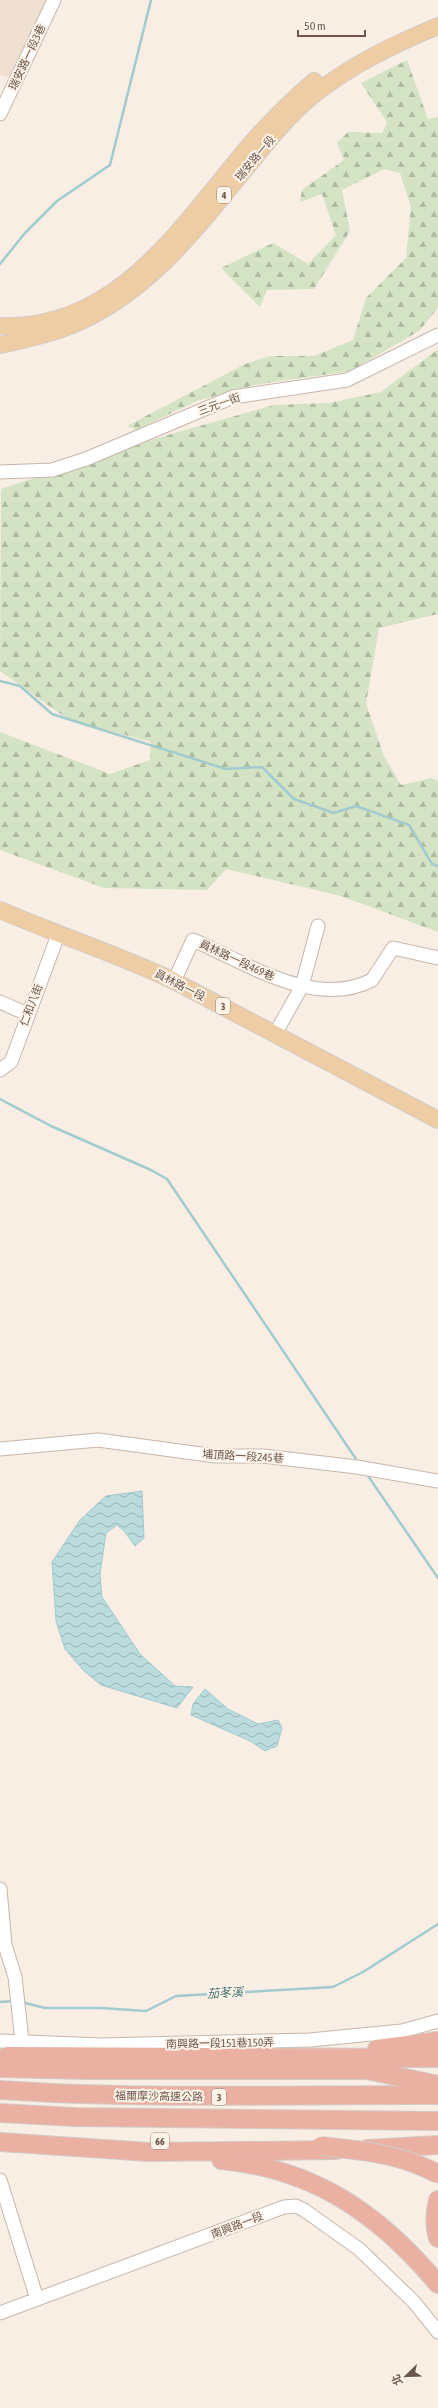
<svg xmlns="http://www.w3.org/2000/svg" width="438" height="2408" font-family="'Asap Condensed','Noto Sans TC',sans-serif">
	<defs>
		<pattern id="forest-firs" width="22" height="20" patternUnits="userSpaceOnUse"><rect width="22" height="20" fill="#d3e3c4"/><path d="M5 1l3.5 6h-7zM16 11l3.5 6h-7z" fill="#afbba1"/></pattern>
		<pattern id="water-waves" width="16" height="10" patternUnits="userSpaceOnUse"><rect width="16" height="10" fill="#bbdcde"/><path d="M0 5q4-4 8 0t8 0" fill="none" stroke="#9cb5b6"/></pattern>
	</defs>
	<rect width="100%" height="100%" fill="#f8eee3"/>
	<path fill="#efe0d2" d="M0,0H48L11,77L0,75Z"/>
	<path fill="url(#forest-firs)" d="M407,60L428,119L438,117V308L419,331L350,371L254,385L197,401L136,430L127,426L245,364L270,356H314L353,340L366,298L406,258L411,207L400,173L384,169L342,190L350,231L314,289L267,290L260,307L221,268L273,243L308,264L336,235L322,194L300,202L302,190L344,160L337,143L348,132L382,133L387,122L361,83Z
		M438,349V614L379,628L366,704L384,756L401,785L432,778L438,781V932L341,896L226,869L207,890L104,888L0,850V732L110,774L150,760L151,742L69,720L0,671L1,489L161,437L274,405L329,403L381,392Z"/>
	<path fill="url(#water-waves)" stroke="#a2cbcf" d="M142,1491L144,1538L135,1546L124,1531L117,1525L106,1533L100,1574L102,1597L140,1654L175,1686L193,1687L177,1708L101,1685L84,1671L65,1649L56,1621L52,1562L80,1520L106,1496Z
		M205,1689L228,1709L258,1724L278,1720L282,1728L277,1746L265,1751L250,1741L191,1715L193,1704Z"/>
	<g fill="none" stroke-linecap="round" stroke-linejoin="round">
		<path stroke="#a2cbcf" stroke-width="2.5" d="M0,264L25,233L57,201L110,165L151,0
			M0,681L20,686L52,714L226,769L262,767L294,799L334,813L356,806L409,825L432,864L438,866
			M0,1099L51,1126L151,1170L167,1179L356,1459
			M366,1473L438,1578
			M0,2002L14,2001
			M21,2002L45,2008H101L146,2011L176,1996L333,1987L363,1972L438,1924"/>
		<defs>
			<path id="minor" d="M0,114L54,0
				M0,472L52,470L86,459L233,397L347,380L438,335
				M174,981L193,940C245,962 315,1010 372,980L393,948L438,958
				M0,1002L27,1014
				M275,1034L302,986L318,926
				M0,1070L11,1062L58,935
				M0,1449L98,1440L216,1456H263L357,1467L438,1481
				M0,1889L5,1945L15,1977L22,2041
				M0,2041L102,2045L310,2040L402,2031L438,2021
				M0,2180L37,2299
				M0,2313L284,2207L296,2206L304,2210L359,2249L414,2302L438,2332"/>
			<path id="major" d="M0,326C121,331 186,218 255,139C274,118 293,99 314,81
				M0,345C23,340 48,335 70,326C145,296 193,233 242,173C265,145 288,115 316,93C353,64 395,44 438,26
				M0,910C58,935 117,954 174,981L438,1120"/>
			<path id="highway" d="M377,2049L438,2041
				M7,2056L438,2058
				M0,2068L87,2070H367L438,2085
				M0,2090C146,2100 292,2094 438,2095
				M0,2113L74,2117L438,2121
				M0,2142L149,2152L337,2150
				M367,2149L438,2145
				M221,2160C315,2169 379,2214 438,2284
				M438,2200C435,2212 434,2225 438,2238"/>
		</defs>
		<use href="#minor" stroke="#c7b6ac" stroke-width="15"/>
		<use href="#major" stroke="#d3ccca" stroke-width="18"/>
		<use href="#highway" stroke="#d3ccca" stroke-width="20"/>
		<use href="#minor" stroke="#fff" stroke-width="13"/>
		<use href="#major" stroke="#eecda4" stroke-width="16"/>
		<use href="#highway" stroke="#eab0a2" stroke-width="18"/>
		<defs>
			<path id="highway-bridge" d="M321,2146C364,2151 399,2153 438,2174"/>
		</defs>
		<use href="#highway-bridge" stroke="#d3ccca" stroke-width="20" stroke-linecap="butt"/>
		<use href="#highway-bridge" stroke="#eab0a2" stroke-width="18"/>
	</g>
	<g text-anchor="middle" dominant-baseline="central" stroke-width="4" stroke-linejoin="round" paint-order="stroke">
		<g fill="#fcf3e8" stroke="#97857c" stroke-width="1">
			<rect x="217" y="187" width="14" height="16" rx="3"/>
			<rect x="216" y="998" width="14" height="16" rx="3"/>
			<rect x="212" y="2089" width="14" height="16" rx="3"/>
			<rect x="151" y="2133" width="18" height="16" rx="3"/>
		</g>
		<g font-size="10" font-weight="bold" fill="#6c564d">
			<text x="224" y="195">4</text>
			<text x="223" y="1006">3</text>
			<text x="219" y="2097">3</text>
			<text x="160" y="2141">66</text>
		</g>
		<g font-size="11" fill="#6c564d" stroke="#fcf3e8">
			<text transform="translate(27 57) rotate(-65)">瑞安路一段3巷</text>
			<text transform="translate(255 158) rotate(-50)">瑞安路一段</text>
			<text transform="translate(219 404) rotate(-20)">三元一街</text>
			<text transform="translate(237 960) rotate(25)">員林路一段469巷</text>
			<text transform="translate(180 985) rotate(27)">員林路一段</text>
			<text transform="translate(31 1005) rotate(-69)">仁和八街</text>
			<text transform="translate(243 1456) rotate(3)">埔頂路一段245巷</text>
			<text transform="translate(220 2043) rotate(-1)">南興路一段151巷150弄</text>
			<text transform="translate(159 2096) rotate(1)">福爾摩沙高速公路</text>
			<text transform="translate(237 2225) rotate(-21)">南興路一段</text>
		</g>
		<g font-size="12" font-style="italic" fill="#477277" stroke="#fcf3e8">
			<text transform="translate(225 1993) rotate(-3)">茄苳溪</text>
		</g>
	</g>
	<g transform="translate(406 2376) rotate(247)" stroke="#fcf3e8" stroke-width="3" paint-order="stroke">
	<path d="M0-3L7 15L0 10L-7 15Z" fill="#6c564d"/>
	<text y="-6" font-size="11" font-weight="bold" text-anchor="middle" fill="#6c564d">北</text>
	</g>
	<path d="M298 30v6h67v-6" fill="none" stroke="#6c564d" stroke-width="2"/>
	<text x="304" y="30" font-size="12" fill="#6c564d" stroke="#fcf3e8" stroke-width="3" paint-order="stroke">50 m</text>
</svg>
